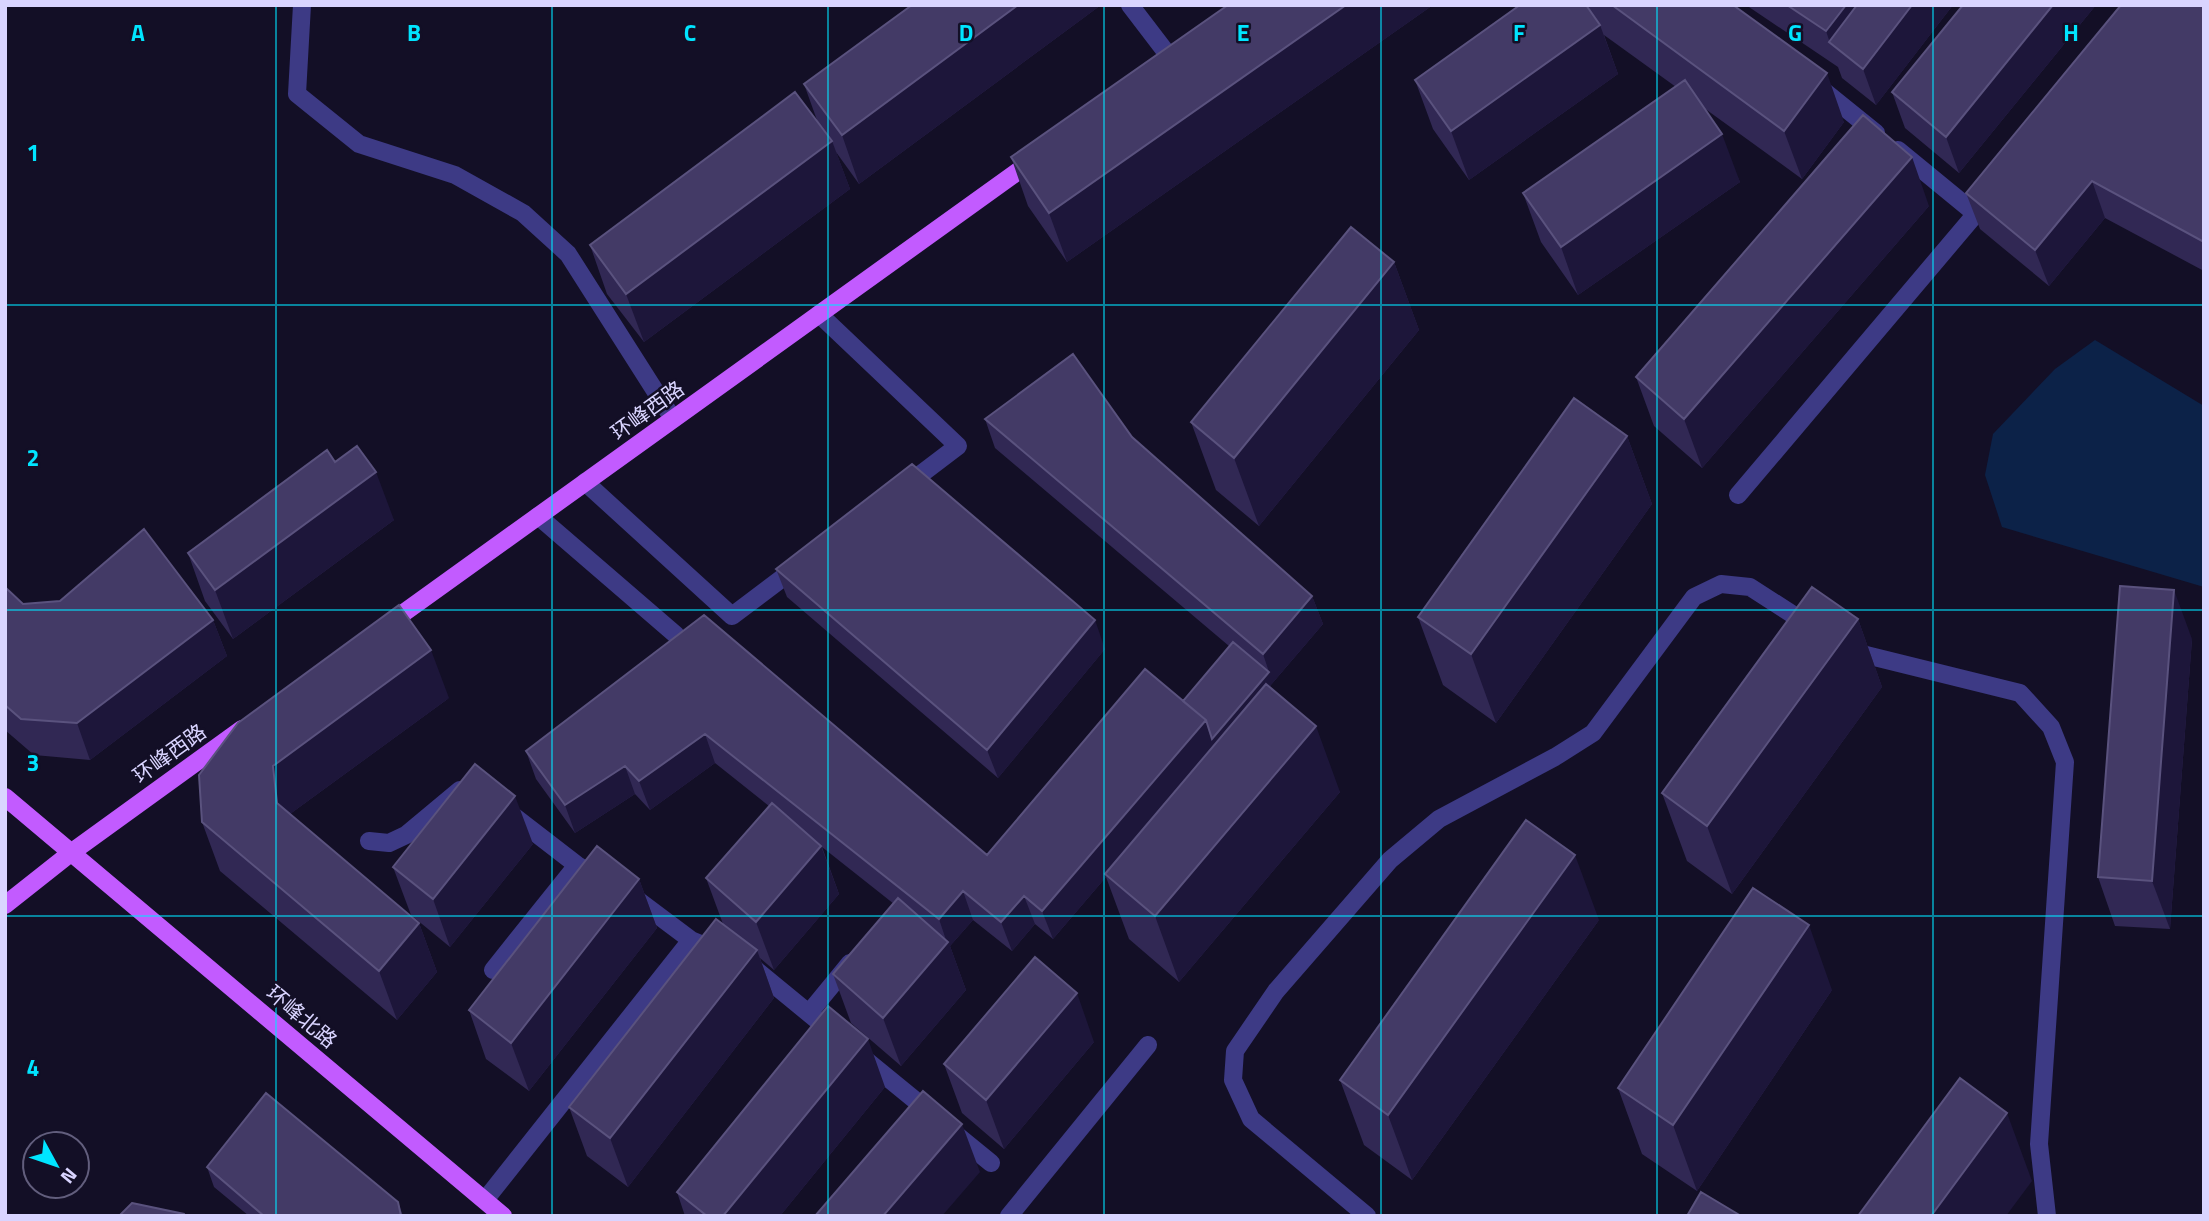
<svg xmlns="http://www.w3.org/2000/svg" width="2209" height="1221" font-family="'Titillium Web','Noto Sans SC',sans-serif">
	<rect width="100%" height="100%" fill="#130f26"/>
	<path fill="#0c2248" d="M2095,340L2204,406V587L2002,527L1985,475L1993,434L2055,369Z"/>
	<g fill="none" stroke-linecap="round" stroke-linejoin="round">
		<path stroke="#3d3a85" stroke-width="18" d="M302,5L297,94L359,144L455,175L523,213L568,254L673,419
			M1130,5L1172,60
			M1819,87L1876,133
			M1898,150L1976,214
			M819,314L958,446L904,487
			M585,482L732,616L797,567
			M1738,495L1990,197
			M538,516L676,635
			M1850,651L2020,693L2051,727L2065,762L2039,1144L2047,1216
			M507,811L577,865L600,878
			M369,841L389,843L406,835L460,790
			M631,895L691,940L718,951
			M750,965L834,1034
			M493,970L577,865
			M809,1013L850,963
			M861,1056L932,1114
			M953,1132L991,1163
			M485,1200L691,940
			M1009,1216L1148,1045
			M1367,1216L1251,1119L1233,1080L1235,1051L1276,991L1390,860L1439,819L1555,757L1593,733L1694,597L1721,584L1750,587L1812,627"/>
		<path stroke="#c25bff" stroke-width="18" d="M384,627L1035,159
			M5,797L503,1216
			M5,905L72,852L242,729"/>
	</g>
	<path fill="#312854" d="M912,5H1101L859,184L836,152L850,189L644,342L607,294L590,245L818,123L804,84Z
		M1228,5H1433L1067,262L1028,206L1011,157Z
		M1520,5H1733L1844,122L1802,179L1704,108L1740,182L1578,295L1541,242L1523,193L1676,87L1604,35L1618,74L1469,180L1433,129L1415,80Z
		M1746,5H1953L1876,105L1842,78L1838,67Z
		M1963,5H2096L1959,173L1905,128L1892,92Z
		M2204,5V271L2105,218L2049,286L1980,229L1966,193Z
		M1929,206L1702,468L1654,426L1636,377Z
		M1394,262L1419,330L1259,526L1216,490L1191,422Z
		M985,419L1132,437L1312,596L1323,624L1270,686L1340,792L1179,982L1129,939L1106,877L1053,939L1035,924L1012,951L973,920L950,946L966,990L901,1066L851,1023L833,974L894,904L822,847L839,894L774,970L760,958L774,998L628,1187L587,1156L569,1107L723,924L706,878L769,806L715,763L650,810L635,794L575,833L536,779L526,751L704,615L987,855L1183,701L1229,646L995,448Z
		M1627,436L1652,504L1496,723L1443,685L1418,617Z
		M335,462L394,520L233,639L205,601L188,553Z
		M776,569L1105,649L998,778L787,597Z
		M5,587L23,604L213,620L227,656L90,760L34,755L5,730Z
		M1858,619L1882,687L1732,894L1687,861L1662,793Z
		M2192,639L2170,929L2115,926L2098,877Z
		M449,698L290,814L419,923L437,972L397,1020L220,871L202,822Z
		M533,844L450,947L411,915L393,867Z
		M639,879L657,928L529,1091L486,1059L469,1010Z
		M1599,920L1412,1180L1364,1145L1340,1080Z
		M1832,990L1697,1191L1642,1154L1618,1088Z
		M1094,1042L1004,1149L962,1113L944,1064Z
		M885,1087L780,1216H685L677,1192Z
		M207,1167L398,1202L403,1216H249L214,1187Z"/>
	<path fill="#1d163a" d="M1018,5H1101L859,184L842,135Z
		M1346,5H1433L1067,262L1049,213Z
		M1846,5H1869L1830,43L1826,31Z
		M1912,5H1953L1876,105L1863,69Z
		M2053,5H2096L1959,173L1946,137Z
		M1600,25L1618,74L1469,180L1451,131Z
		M1827,73L1844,122L1802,179L1784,131Z
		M1722,134L1740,182L1578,295L1561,247Z
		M832,141L850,189L644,342L626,294Z
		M1912,157L1929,206L1702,468L1684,419Z
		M2092,181L2105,218L2049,286L2035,250Z
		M1394,262L1419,330L1259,526L1234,458Z
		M1627,436L1652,504L1496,723L1471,654Z
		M376,472L394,520L233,639L215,590Z
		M2174,590L2192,639L2170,929L2152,881Z
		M1312,596L1323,624L1216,749L1212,739L1269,672L1263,654Z
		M1858,619L1882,687L1732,894L1707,826Z
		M213,620L227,656L90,760L77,723Z
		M1095,620L1105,649L998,778L987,750Z
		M431,650L449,698L290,814L277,803L273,766Z
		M1206,720L1216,749L1105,874L1106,877L1053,939L1042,911Z
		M1316,726L1340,792L1179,982L1155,916Z
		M705,734L715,763L650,810L639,781Z
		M625,766L635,794L575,833L565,805Z
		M515,796L533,844L450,947L433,899Z
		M821,846L839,894L774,970L756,922Z
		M1575,855L1599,920L1412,1180L1388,1115Z
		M639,879L657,928L529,1091L511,1043Z
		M963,891L973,920L950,946L966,990L901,1066L883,1018L947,943L939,919Z
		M1024,896L1035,924L1012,951L1001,922Z
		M419,923L437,972L397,1020L379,971Z
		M1809,925L1832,990L1697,1191L1673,1125Z
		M757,950L774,998L628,1187L610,1138Z
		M1077,993L1094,1042L1004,1149L986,1100Z
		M868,1039L885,1087L780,1216H723Z
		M2007,1113L2032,1181L2006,1216H1931Z
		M962,1124L980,1172L942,1216H883Z"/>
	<path fill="#433a66" stroke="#5a527e" stroke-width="2" d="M912,5H1018L842,135L804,84Z
		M1228,5H1346L1049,213L1011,157Z
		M1520,5H1586L1600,25L1451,131L1415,80Z
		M1612,5H1733L1827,73L1784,131Z
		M1787,5H1846L1826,31Z
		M1857,5H1912L1863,69L1829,42Z
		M1963,5H2053L1946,137L1892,92Z
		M2121,5H2204V242L2092,181L2035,250L1966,193Z
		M1685,80L1722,134L1561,247L1523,193Z
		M795,92L832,141L626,294L590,245Z
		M1863,115L1912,157L1684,419L1636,377Z
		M1351,227L1394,262L1234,458L1191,422Z
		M1073,354L1132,437L1312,596L1263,654L985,419Z
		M1574,398L1627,436L1471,654L1418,617Z
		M357,446L376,472L215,590L188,553L327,450L335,462Z
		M912,464L1095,620L987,750L776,569Z
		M144,529L213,620L77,723L21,719L5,705V587L23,604L60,601Z
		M2120,586L2174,590L2152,881L2098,877Z
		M1812,587L1858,619L1707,826L1662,793Z
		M399,605L431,650L273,766L277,803L419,923L379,971L202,822L199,775L238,723Z
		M704,615L987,855L1145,669L1206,720L1042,911L1024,896L1001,922L963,891L939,919L705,734L639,781L625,766L565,805L526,751Z
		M1233,642L1269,672L1212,739L1206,720L1183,701Z
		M1266,684L1316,726L1155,916L1105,874Z
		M475,764L515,796L433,899L393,867Z
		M772,803L821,846L756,922L706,878Z
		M1526,820L1575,855L1388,1115L1340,1080Z
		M597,846L639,879L511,1043L469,1010Z
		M1753,888L1809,925L1673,1125L1618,1088Z
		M898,898L948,942L883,1018L833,974Z
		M716,919L757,950L610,1138L569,1107Z
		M1035,957L1077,993L986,1100L944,1064Z
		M828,1006L868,1039L723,1216H707L677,1192Z
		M1960,1078L2007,1113L1931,1216H1858Z
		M923,1091L962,1124L883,1216H815Z
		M266,1093L398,1202L401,1216H264L207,1167Z
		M1701,1192L1741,1216H1687Z
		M132,1203L184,1214L185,1216H119Z"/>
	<path fill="none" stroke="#00e5ff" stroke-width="2" stroke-opacity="0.55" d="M276,5V1216M552,5V1216M828,5V1216M1104,5V1216M1381,5V1216M1657,5V1216M1933,5V1216M5,305H2204M5,610H2204M5,916H2204"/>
	<g text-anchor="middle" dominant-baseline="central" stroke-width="5" stroke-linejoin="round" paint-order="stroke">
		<g font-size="21" fill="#d9d4ff" stroke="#130f26">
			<text transform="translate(647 410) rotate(-36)">环峰西路</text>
			<text transform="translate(169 753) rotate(-36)">环峰西路</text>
			<text transform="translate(302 1016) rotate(40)">环峰北路</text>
		</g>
	</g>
	<g font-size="23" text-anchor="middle" font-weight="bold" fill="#00e5ff" stroke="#130f26" stroke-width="5" stroke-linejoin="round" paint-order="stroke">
		<text x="138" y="41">A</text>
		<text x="414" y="41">B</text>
		<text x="690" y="41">C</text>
		<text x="966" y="41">D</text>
		<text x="1243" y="41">E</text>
		<text x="1519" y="41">F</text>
		<text x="1795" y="41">G</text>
		<text x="2071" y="41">H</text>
		<text x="33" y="161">1</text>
		<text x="33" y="466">2</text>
		<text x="33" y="771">3</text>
		<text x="33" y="1076">4</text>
	</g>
	<rect width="2209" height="1221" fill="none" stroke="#d9d4ff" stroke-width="14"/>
	<g transform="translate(56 1165) rotate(130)"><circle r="33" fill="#130f26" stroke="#625e7d" stroke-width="2"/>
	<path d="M0-5L12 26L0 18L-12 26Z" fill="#00e5ff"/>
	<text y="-10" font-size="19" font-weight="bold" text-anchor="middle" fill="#d9d4ff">N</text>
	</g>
</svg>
